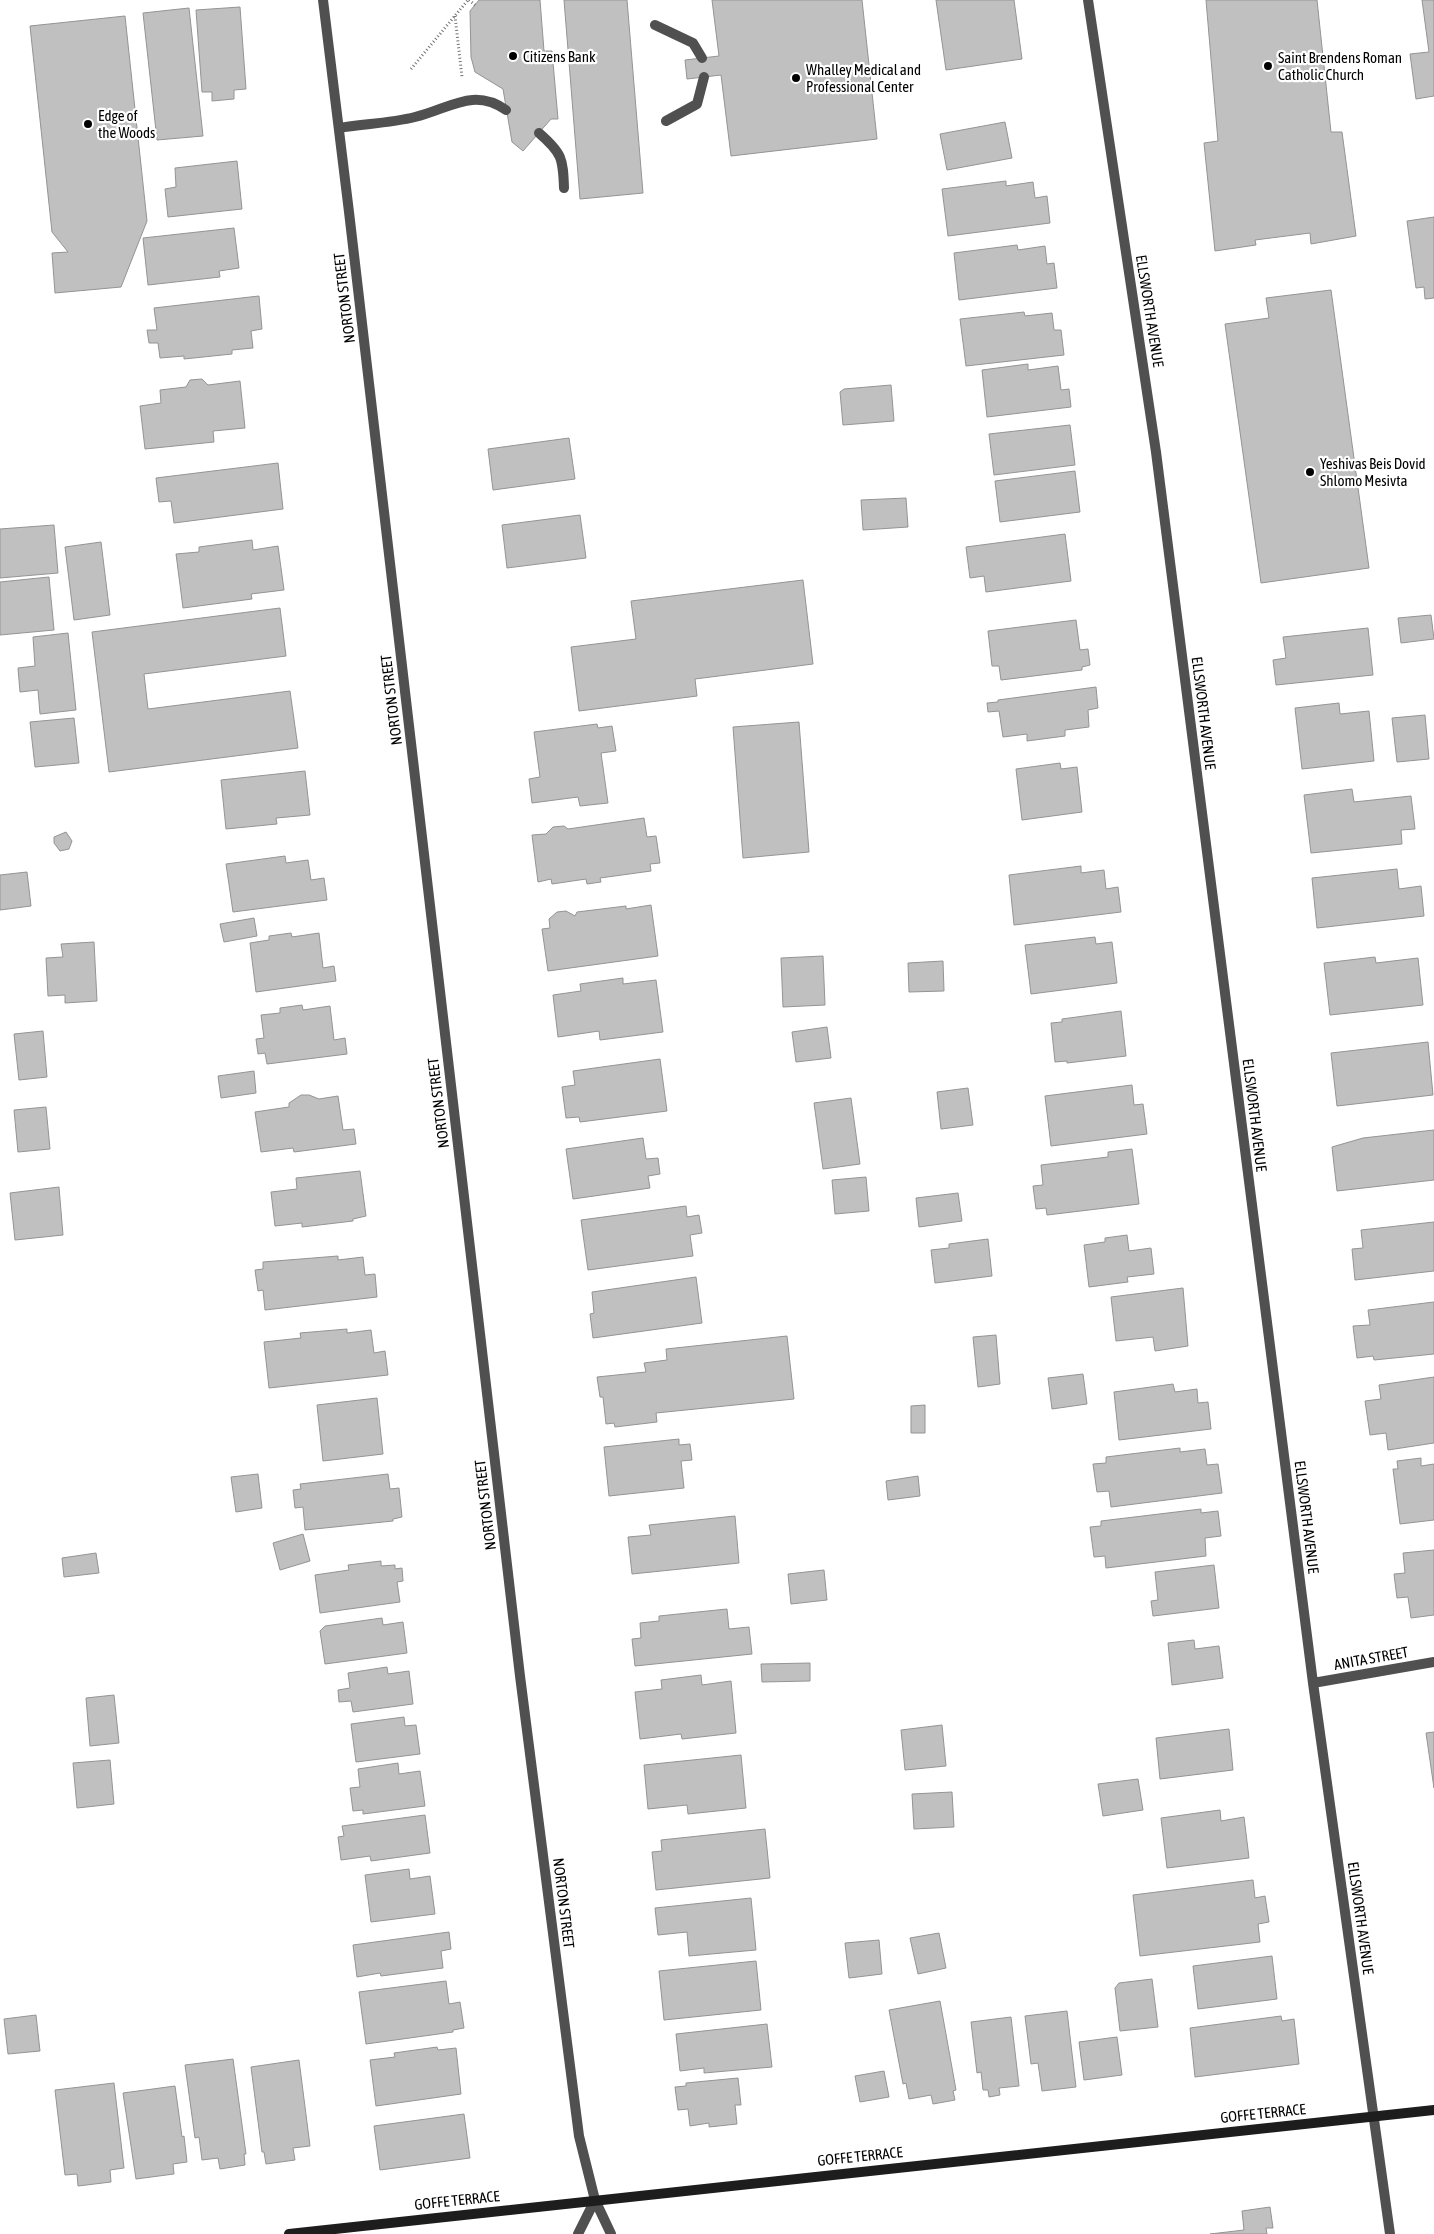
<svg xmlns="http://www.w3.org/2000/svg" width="1434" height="2234" font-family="'Asap Condensed',sans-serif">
	<rect width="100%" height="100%" fill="#fff"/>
	<path fill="#c0c0c0" stroke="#949494" d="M479,0H540L544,51H552L558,119H551L523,151L512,142L503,89L475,72L471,57L470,11Z
		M564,0H627L643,193L580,199Z
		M712,0H862L877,139L731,156L721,75L687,79L685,60L719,56Z
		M936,0H1014L1022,59L946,70Z
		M1206,0H1317L1331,132H1342L1356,236L1311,244L1310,233L1255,240L1256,245L1215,251L1204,143L1218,141Z
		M1422,0H1434V96L1416,99L1410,54L1429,52Z
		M240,7L246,89L234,90V99L212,101V92H202L196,10Z
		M189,8L203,136L157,140L143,13Z
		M125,16L147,221L121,287L55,293L52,253L68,252L52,232L30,26Z
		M1005,122L1012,158L947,170L940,134Z
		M237,161L242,209L168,217L165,189L176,187L175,168Z
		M1006,181V186L1033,182L1035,198L1047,196L1050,223L948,236L942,189Z
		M1434,217V298L1425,299L1424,287L1416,288L1407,221Z
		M234,228L239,268L219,271L220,277L148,285L143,238Z
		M1017,245L1018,250L1045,246L1047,264L1054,263L1057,288L959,300L954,253Z
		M1331,290L1369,568L1261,583L1225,324L1269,318L1266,298Z
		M259,296L262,329L251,331L253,348L232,350V354L184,359V356L160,358L158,343H149L147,330H157L154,308Z
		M1024,312L1025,316L1052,313L1054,330H1061L1064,355L966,366L960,319Z
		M1028,364V370L1058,366L1061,390L1069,389L1071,407L987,417L982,370Z
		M202,379L208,385L240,381L245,428L213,431L214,442L145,449L140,406L161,403L160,390L186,387L190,380Z
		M891,385L894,421L843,425L840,392L844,389Z
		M1070,425L1075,465L994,475L989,434Z
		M569,438L575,479L493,490L488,449Z
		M278,463L283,509L174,523L171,501L159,502L156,478Z
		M1075,471L1080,512L1000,522L995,481Z
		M906,498L908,527L863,530L861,500Z
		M580,515L586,558L507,568L502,525Z
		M54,525L58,573L0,578V529Z
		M1065,534L1071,581L986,592L984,576L970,578L966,547Z
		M252,540L253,550L278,546L284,590L251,594L252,599L183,608L176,554L199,552V547Z
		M101,542L110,615L74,620L65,547Z
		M49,577L54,630L0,635V582Z
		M803,580L813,664L695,679L697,696L579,711L571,647L636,639L631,601Z
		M280,608L286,656L144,674L148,709L290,691L298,748L109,772L92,632Z
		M1431,615L1434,639L1401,643L1398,618Z
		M1076,620L1080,650L1088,649L1090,665L1082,667V670L1001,680L999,666H992L988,631Z
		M1368,628L1373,675L1276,685L1273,660L1286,658L1283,637Z
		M68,633L76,710L40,714L38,690L20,692L18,668L35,666L33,637Z
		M1096,687L1098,708L1088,710L1089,727L1065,730V736L1027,741V734L1003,737L999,711L988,712L987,703L998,702V700Z
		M1339,703L1340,714L1369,711L1374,761L1302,769L1295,708Z
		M1425,715L1429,759L1397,762L1392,718Z
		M74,718L79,763L35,767L30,722Z
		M799,722L809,852L743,858L733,727Z
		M597,724L598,728L612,726L616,751L601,753L608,803L580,806L578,797L532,803L529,779L540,777L534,732Z
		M1060,763L1061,769L1077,767L1082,812L1022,820L1016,769Z
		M305,771L310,815L276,818L277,824L226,829L221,780Z
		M1352,789L1354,802L1411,796L1415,829L1401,830L1402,844L1311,853L1304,795Z
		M644,818L647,837L656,836L660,863L650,864L651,871L600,878L601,882L587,884L586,879L552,884L551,879L538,882L532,835L546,834L553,827L564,826L568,829Z
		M66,832L72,841L69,849L60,851L54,843V837Z
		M285,856L286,863L308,860L311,880L324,878L327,900L233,912L226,864Z
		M1081,866V873L1104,870L1106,889L1118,887L1121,912L1014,925L1009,875Z
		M1397,869L1399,889L1421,886L1424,916L1317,928L1312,878Z
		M27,872L31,906L0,910V875Z
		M651,905L658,956L548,971L542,929L550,928L549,919L557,912L566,911L575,916L577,912L626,906V909Z
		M254,918L257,936L224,942L220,924Z
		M291,933L292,937L319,933L323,968L334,966L336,981L256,992L250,943L269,940V936Z
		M1095,937L1096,944L1112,942L1117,983L1031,994L1025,945Z
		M94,942L97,1001L65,1003V995L48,996L46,958L63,957L61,944Z
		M823,956L825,1005L783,1007L781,958Z
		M1375,957L1376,963L1418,958L1423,1005L1330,1015L1324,963Z
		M943,961L944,991L909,992L908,963Z
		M623,978V984L656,980L663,1032L600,1040L599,1031L558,1037L553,995L581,991L580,984Z
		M302,1005L303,1010L330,1006L334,1040L345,1038L347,1054L267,1064L265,1053L258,1054L256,1039L264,1038L261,1015L280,1013V1008Z
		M1121,1011L1126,1056L1067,1063V1061L1055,1062L1051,1023L1062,1022V1019Z
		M827,1027L831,1058L796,1062L792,1032Z
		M43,1031L47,1077L19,1080L14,1034Z
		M1428,1042L1433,1095L1337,1106L1331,1053Z
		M660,1059L667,1111L580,1122L579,1117L566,1118L562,1087L575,1085L573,1071Z
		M254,1071L256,1093L221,1098L218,1076Z
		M1132,1085L1134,1105L1143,1104L1147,1134L1051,1146L1045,1096Z
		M968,1088L973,1125L941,1129L937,1092Z
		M301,1095H309L319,1099L338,1096L343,1130L354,1129L356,1144L294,1152L293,1148L261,1152L255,1112L289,1107V1103Z
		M851,1098L860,1164L823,1169L814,1103Z
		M46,1107L50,1149L18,1152L14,1110Z
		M1434,1130V1180L1337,1191L1332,1147L1363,1138Z
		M643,1138L646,1159L658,1158L660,1174L648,1176L650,1188L573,1199L566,1149Z
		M1132,1149L1139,1204L1047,1215L1046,1208L1036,1209L1033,1186L1043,1185L1041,1165L1108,1157V1152Z
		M360,1171L366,1216L353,1219V1221L302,1227V1223L275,1226L271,1192L297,1189L296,1178Z
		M866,1177L869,1211L835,1214L832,1180Z
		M59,1187L63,1235L15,1240L10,1193Z
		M958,1193L962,1221L919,1227L916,1198Z
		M686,1206L687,1217L699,1215L702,1233L690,1235L693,1256L588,1270L581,1220Z
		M1434,1222V1271L1355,1280L1352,1249L1363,1248L1361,1230Z
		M1127,1235L1129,1251L1151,1248L1154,1274L1127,1277L1128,1282L1089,1287L1084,1245L1105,1242V1238Z
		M988,1239L992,1276L935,1283L931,1250L949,1248V1244Z
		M338,1256V1260L363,1257L365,1275L375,1274L377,1297L265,1310L263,1290L258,1291L255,1270L263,1269V1262Z
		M696,1277L702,1323L593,1338L590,1314L594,1313L592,1292Z
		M1183,1288L1188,1346L1155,1351L1153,1337L1116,1341L1111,1297Z
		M1434,1302V1354L1374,1360L1373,1356L1357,1358L1353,1326L1370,1325L1368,1310Z
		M347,1329V1333L371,1330L374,1353L385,1351L388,1375L269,1388L264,1342L301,1338L300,1333Z
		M996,1335L1000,1384L978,1387L973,1337Z
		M787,1336L794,1399L656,1413L657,1422L615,1427L614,1423L606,1424L603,1397H600L597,1377L646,1372L644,1363L667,1360L666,1349Z
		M1083,1374L1087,1404L1052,1409L1048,1378Z
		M1434,1377V1443L1388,1450L1386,1433L1370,1435L1365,1401L1381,1399L1379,1385Z
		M1173,1384L1175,1392L1197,1389L1198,1403L1208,1402L1211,1429L1119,1440L1114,1392Z
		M377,1398L383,1454L323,1461L317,1405Z
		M925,1405V1433H911V1406Z
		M679,1439V1445L690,1444L692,1460L681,1461L684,1488L609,1496L604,1447Z
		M1180,1448V1452L1205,1449L1207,1465L1218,1464L1222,1493L1111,1507L1109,1491L1097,1492L1093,1464L1106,1463V1457Z
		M1421,1458V1466L1434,1464V1520L1400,1524L1393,1469H1398L1397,1461Z
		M258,1474L262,1508L236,1512L231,1477Z
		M388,1474L390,1489L399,1488L402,1517L393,1519V1521L305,1530L303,1507L295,1508L293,1490L301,1489L300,1484Z
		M918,1476L920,1496L888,1500L886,1481Z
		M1201,1509V1513L1218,1511L1221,1536L1205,1538L1206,1556L1106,1568L1105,1556L1094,1557L1090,1527L1101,1526V1521Z
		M735,1516L739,1563L632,1574L628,1537L651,1535L649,1525Z
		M303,1534L310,1561L280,1570L273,1543Z
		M1434,1550V1615L1411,1618L1408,1597L1397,1598L1394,1574L1405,1573L1403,1553Z
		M96,1553L99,1573L64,1577L62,1558Z
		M381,1561V1566L395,1565V1569L402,1568L403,1581L397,1582L400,1602L320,1613L315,1575L349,1570L348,1565Z
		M1214,1565L1219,1608L1153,1616L1151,1601L1158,1600L1155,1572Z
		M824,1570L827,1600L791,1604L788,1574Z
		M727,1609L729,1629L749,1627L752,1654L635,1666L632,1639L641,1638L640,1623L659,1621V1616Z
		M382,1618L383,1625L403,1622L407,1653L325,1664L320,1631L325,1626Z
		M1194,1640L1195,1649L1219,1646L1223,1678L1172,1685L1168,1643Z
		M810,1663V1681L762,1682L761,1664Z
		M387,1667L388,1674L409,1671L413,1704L353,1712L351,1701L339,1702L338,1690L350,1688L348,1673Z
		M701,1675L702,1685L731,1681L736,1733L682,1739L681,1734L640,1739L635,1692L662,1689L661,1680Z
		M114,1695L119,1743L90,1746L86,1698Z
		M404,1717L405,1726L416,1725L420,1754L356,1762L351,1724Z
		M942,1725L946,1766L905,1770L901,1730Z
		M1229,1729L1233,1770L1160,1779L1156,1738Z
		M1434,1732V1788L1426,1733Z
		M741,1755L746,1808L688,1814L687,1805L648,1809L644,1765Z
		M110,1760L114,1804L77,1808L73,1763Z
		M398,1763L399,1774L420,1771L425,1806L363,1814V1810L353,1811L350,1788L360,1787L358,1769Z
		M1138,1779L1143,1810L1103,1816L1098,1784Z
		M952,1792L954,1827L914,1829L912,1794Z
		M1220,1810L1221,1821L1244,1817L1249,1858L1167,1868L1161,1818Z
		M425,1815L430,1853L371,1861L370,1856L341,1860L338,1837L344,1836L342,1826Z
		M765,1829L770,1878L656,1890L652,1852L662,1851L661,1840Z
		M409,1869L410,1879L430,1876L435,1914L371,1922L365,1875Z
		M1253,1880L1255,1898L1265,1896L1269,1922L1258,1924L1260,1942L1140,1956L1133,1895Z
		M751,1898L756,1950L689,1956L687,1932L658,1935L655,1908Z
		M449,1932L451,1949L441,1951L443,1968L381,1976L380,1973L357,1977L353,1945Z
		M939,1933L946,1968L918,1974L910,1938Z
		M879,1940L882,1974L849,1978L845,1943Z
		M1272,1956L1277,1999L1198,2009L1193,1966Z
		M756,1961L761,2010L664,2020L659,1971Z
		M1152,1979L1158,2027L1120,2031L1115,1988L1119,1983Z
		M446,1981L449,2004L460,2002L464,2028L453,2030V2032L366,2044L359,1992Z
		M940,2001L956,2090L953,2091L955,2100L933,2104L931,2095L909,2099L906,2083L903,2084L889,2010Z
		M1067,2011L1076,2087L1042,2091L1038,2063L1031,2064L1025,2016Z
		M36,2015L40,2051L8,2054L4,2019Z
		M1281,2016L1282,2021L1294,2019L1299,2064L1195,2077L1190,2028Z
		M1011,2017L1019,2086L999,2088L1000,2095L989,2097L988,2090H983L981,2072L977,2073L971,2022Z
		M767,2024L772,2067L704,2073V2068L680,2071L676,2034Z
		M1117,2037L1122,2075L1084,2080L1079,2042Z
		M437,2047L438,2050L456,2048L461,2094L376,2106L370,2060L395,2057L394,2053Z
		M233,2059L246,2154H244L245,2165L220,2169L218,2158L202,2160L199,2137L195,2138L185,2065Z
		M299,2060L310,2146L293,2148L295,2160L266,2164L264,2152H262L251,2067Z
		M884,2071L889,2097L860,2102L855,2076Z
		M738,2078L741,2105H735L737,2124L709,2127V2123L690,2126L688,2109L678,2110L675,2087L686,2086V2083Z
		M114,2083L124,2168L110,2170L111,2182L78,2186L77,2174L65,2175L55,2090Z
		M175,2086L182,2137L184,2136L187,2162L173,2164L174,2174L136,2179L123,2093Z
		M464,2114L470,2158L380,2170L374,2126Z
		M1270,2207L1273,2228H1266L1267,2234H1210L1244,2230L1242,2211Z"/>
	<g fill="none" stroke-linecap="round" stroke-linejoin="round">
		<path stroke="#727272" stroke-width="3" stroke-dasharray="1 2.5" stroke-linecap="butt" d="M469,0L475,5
			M455,16L462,77
			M411,69L468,0"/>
		<path stroke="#505050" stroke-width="10" d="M655,25L693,43L702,58
			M666,121L697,104L704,77
			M339,128C364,124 391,123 415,117C449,109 473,87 506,110
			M539,133C562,153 563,158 564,188"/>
		<path stroke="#505050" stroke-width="10" d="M323,0L349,212L520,1676L579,2136L595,2200L611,2234
			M1088,0L1156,452L1313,1683L1390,2234
			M1313,1683L1434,1662
			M578,2234L595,2200"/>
		<path stroke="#1d1d1d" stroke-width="10" d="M289,2234L1434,2110"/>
	</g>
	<g fill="#000" stroke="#fff" stroke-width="2">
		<circle cx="513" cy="56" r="5"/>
		<circle cx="1268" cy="66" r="5"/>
		<circle cx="796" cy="78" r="5"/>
		<circle cx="88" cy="124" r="5"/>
		<circle cx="1310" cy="472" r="5"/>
	</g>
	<g text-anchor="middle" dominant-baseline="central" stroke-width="4.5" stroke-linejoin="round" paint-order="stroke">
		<g font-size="15" fill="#000" stroke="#fff" text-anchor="start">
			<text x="523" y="56">Citizens Bank</text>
			<text x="1278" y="57">Saint Brendens Roman<tspan x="1278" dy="17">Catholic Church</tspan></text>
			<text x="806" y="69">Whalley Medical and<tspan x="806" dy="17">Professional Center</tspan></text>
			<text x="98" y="115">Edge of<tspan x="98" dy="17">the Woods</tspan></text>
			<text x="1320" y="463">Yeshivas Beis Dovid<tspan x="1320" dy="17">Shlomo Mesivta</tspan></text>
		</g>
		<g font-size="15" fill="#000" stroke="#fff">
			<text transform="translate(344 298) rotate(-97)">NORTON STREET</text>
			<text transform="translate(1150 311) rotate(81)">ELLSWORTH AVENUE</text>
			<text transform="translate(391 700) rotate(-97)">NORTON STREET</text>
			<text transform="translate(1204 713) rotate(83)">ELLSWORTH AVENUE</text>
			<text transform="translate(438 1103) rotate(-97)">NORTON STREET</text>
			<text transform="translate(1255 1115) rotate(83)">ELLSWORTH AVENUE</text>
			<text transform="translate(485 1505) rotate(-97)">NORTON STREET</text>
			<text transform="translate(1307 1517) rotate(83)">ELLSWORTH AVENUE</text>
			<text transform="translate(1371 1658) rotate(-10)">ANITA STREET</text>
			<text transform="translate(564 1903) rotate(83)">NORTON STREET</text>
			<text transform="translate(1361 1918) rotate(82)">ELLSWORTH AVENUE</text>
			<text transform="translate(1263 2113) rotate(-6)">GOFFE TERRACE</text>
			<text transform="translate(860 2156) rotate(-6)">GOFFE TERRACE</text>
			<text transform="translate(457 2200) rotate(-6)">GOFFE TERRACE</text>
		</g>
	</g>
</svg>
